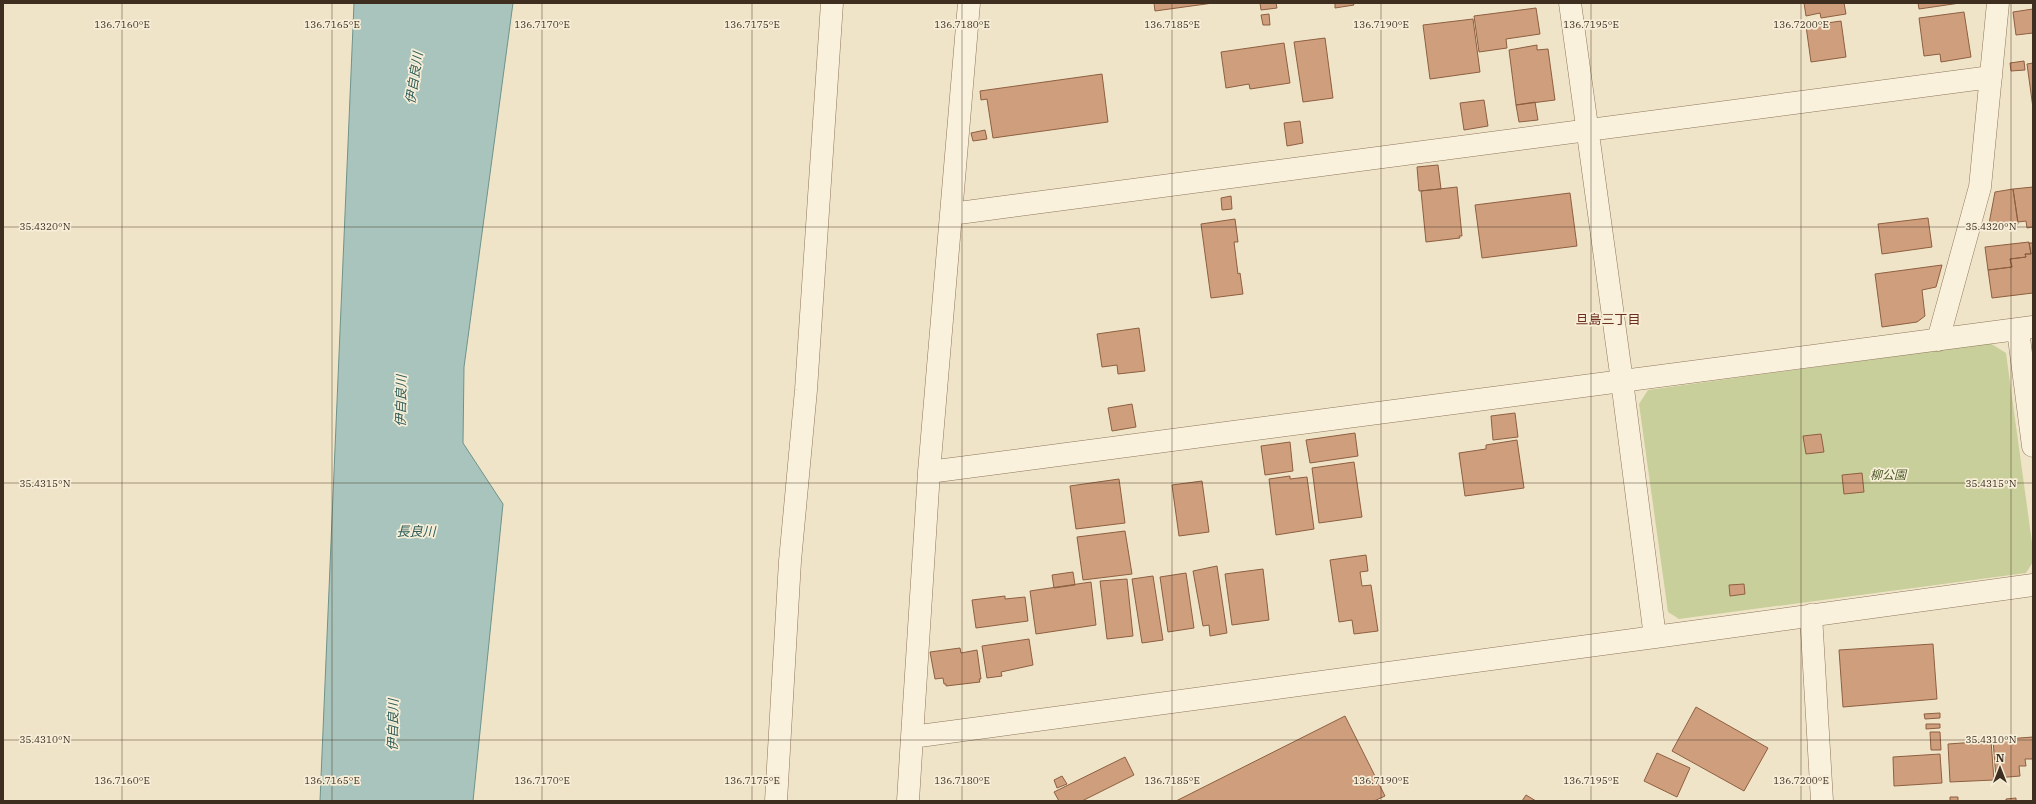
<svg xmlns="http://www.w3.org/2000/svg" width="2036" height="804" font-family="'IBM Plex Serif','Noto Sans JP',serif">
	<rect width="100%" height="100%" fill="#f0e4c8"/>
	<path fill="#c9cf9b" d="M1990,343L2006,353L2033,550V562L2026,573L1679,619L1668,612L1639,404L1648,390Z"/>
	<path fill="#a9c4bc" stroke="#6f938a" d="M354,3H513L464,367L463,443L503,504L473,801H320Z"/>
	<path fill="#cf9f7d" stroke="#8d5f41" d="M1154,3H1213L1155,11Z
		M1260,3H1276L1277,8L1261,10Z
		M1335,3H1353L1354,5L1335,8Z
		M1804,3H1844L1846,14L1821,18L1820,13L1806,16Z
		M1918,3H1960L1919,9Z
		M1536,8L1540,34L1506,39L1507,48L1479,52L1474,16Z
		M2033,9V33L2016,35L2013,12Z
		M1964,12L1971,57L1941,62L1940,54L1924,56L1919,18Z
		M1269,14L1270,25H1263L1261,15Z
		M1473,19L1480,72L1430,79L1423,25Z
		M1841,21L1846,57L1811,62L1806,26Z
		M1325,38L1333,98L1303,102L1294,42Z
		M1284,43L1290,83L1250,89L1249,84L1226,88L1221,52Z
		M1537,45V50L1548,49L1555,100L1516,105L1509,50Z
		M2024,61L2025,70L2011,71L2010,63Z
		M2033,63V108L2027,64Z
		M1102,74L1108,122L993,138L987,99L981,100L980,91Z
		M1484,100L1488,126L1464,130L1460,103Z
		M1535,102L1538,120L1519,122L1516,105Z
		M1300,121L1303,143L1287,146L1284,123Z
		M985,130L987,139L973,141L971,133Z
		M1438,165L1441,189L1419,191L1417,167Z
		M1457,187L1462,236H1459L1460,238L1426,242L1421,191Z
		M2033,187V227L2027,228L2026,221L2018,222L2013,189Z
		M2013,189L2018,224L1988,229L1995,192Z
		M1570,193L1577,246L1482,258L1475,205Z
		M1231,196L1232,209L1222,210L1221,198Z
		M1928,218L1932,247L1882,254L1878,224Z
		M1235,219L1238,242H1234L1238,274L1240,273L1243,294L1211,298L1201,224Z
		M2029,242L2031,254H2025L2026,257L2010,259L2012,267L1988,270L1985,247Z
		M2029,243H2033V293L1992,298L1988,270L2012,267L2010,259L2026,257L2025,254H2031Z
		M1942,265L1936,287L1922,290L1925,316L1917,322L1882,327L1875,274Z
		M1139,328L1145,371L1118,374L1117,365L1102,367L1097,334Z
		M1132,404L1136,427L1112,431L1108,408Z
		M1515,413L1518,437L1493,440L1491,416Z
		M1355,433L1358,456L1310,463L1306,440Z
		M1821,434L1824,452L1806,454L1803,436Z
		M1517,440L1524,488L1465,496L1459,453L1486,449V445Z
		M1290,442L1293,471L1265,475L1261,446Z
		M1354,462L1362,517L1319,523L1312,468Z
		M1862,473L1864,492L1844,494L1842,475Z
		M1290,476V479L1307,477L1314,529L1276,535L1269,479Z
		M1119,479L1125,523L1076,529L1070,486Z
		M1202,481L1209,532L1179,536L1172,485Z
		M1125,531L1132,574L1083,580L1077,537Z
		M1366,555L1368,571L1360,572L1362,586L1371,585L1378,631L1354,634L1352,620L1339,622L1330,560Z
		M1217,566L1227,633L1210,636L1209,625L1203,626L1193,571Z
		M1263,569L1269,620L1232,625L1225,574Z
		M1073,572L1075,585L1054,588L1052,575Z
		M1186,573L1194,628L1168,632L1160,577Z
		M1153,576L1163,640L1142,643L1132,579Z
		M1127,579L1133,636L1107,639L1100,581Z
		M1091,582L1096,625L1036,634L1030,591Z
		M1744,584L1745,594L1730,596L1729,585Z
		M1005,596V599L1025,597L1028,621L976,628L972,600Z
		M1029,639L1033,665L1001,672L1002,676L987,678L982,646Z
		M1933,644L1937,699L1843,707L1839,650Z
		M960,648L961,653L977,650L981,679H979L980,682L946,686V684H944L943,678L935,679L930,652Z
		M1696,707L1768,748L1744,791L1672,751Z
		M1940,713V718L1925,719L1924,714Z
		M1345,716L1385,796L1374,801H1176Z
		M1926,724H1940V728L1926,729Z
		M1930,732H1940L1941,750H1931Z
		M2033,737V759H2025L2026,766H2019L2020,776L1996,778L1993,740Z
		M1991,741L1994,780L1950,782L1948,744Z
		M1657,753L1690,768L1677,797L1644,781Z
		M1940,754L1942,783L1894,786L1893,757Z
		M1125,757L1134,775L1082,801H1059L1054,792Z
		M1062,776L1067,784L1057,788L1054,780Z
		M1526,795L1536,801H1522Z
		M1950,797H1958V801H1950Z
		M2016,798V801H2006V799Z"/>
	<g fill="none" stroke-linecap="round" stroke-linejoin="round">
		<defs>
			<path id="street" d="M969,3L929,472L912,737L1655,637L1622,381L1570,3
				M951,214L1991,77
				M2018,330L2033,446
				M1938,340L1980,187L1998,3
				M929,472L2033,327
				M1811,615L1822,801
				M1655,637L2033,585
				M776,801L790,561L806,390L832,3
				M908,801L912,737"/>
		</defs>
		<use href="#street" stroke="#8d765c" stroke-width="23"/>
		<use href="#street" stroke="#faf1dc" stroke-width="22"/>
	</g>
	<path fill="none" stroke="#3d2e20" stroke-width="1" stroke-opacity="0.45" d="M122,3V801M332,3V801M542,3V801M752,3V801M962,3V801M1172,3V801M1381,3V801M1591,3V801M1801,3V801M2011,3V801M3,227H2033M3,483H2033M3,740H2033"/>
	<g text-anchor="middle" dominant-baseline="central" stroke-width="3.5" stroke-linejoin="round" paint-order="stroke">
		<g font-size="12" font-style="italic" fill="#4d5a26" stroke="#f7eed8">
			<text x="1888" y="474">柳公園</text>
		</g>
		<g font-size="13" font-style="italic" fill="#2f5d5a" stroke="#f7eed8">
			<text transform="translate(414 78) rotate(-81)">伊自良川</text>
			<text transform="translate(401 401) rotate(-89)">伊自良川</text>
			<text x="416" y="531">長良川</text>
			<text transform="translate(393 725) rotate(-89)">伊自良川</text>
		</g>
		<g font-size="13" fill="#6b2e1e" stroke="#f7eed8">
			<text x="1608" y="319">旦島三丁目</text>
		</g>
	</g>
	<g font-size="10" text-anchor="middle" fill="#3d2e20" stroke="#f7eed8" stroke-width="3.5" stroke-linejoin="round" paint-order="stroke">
		<text x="122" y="28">136.7160°E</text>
		<text x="332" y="28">136.7165°E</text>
		<text x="542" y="28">136.7170°E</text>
		<text x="752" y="28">136.7175°E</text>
		<text x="962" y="28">136.7180°E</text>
		<text x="1172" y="28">136.7185°E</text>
		<text x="1381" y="28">136.7190°E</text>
		<text x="1591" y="28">136.7195°E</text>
		<text x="1801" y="28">136.7200°E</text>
		<text x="45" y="230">35.4320°N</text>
		<text x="1991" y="230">35.4320°N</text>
		<text x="45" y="487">35.4315°N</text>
		<text x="1991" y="487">35.4315°N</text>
		<text x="45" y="743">35.4310°N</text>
		<text x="1991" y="743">35.4310°N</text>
		<text x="122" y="784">136.7160°E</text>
		<text x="332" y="784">136.7165°E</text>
		<text x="542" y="784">136.7170°E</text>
		<text x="752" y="784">136.7175°E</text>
		<text x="962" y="784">136.7180°E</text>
		<text x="1172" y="784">136.7185°E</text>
		<text x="1381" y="784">136.7190°E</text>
		<text x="1591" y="784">136.7195°E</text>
		<text x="1801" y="784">136.7200°E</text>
	</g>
	<rect width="2036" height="804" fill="none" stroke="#3d2e20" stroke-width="8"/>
	<g transform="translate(2000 768)" stroke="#f7eed8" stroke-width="3" paint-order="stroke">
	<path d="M0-3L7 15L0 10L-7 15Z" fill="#3d2e20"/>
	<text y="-6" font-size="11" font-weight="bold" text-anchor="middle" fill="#3d2e20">N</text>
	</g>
</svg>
